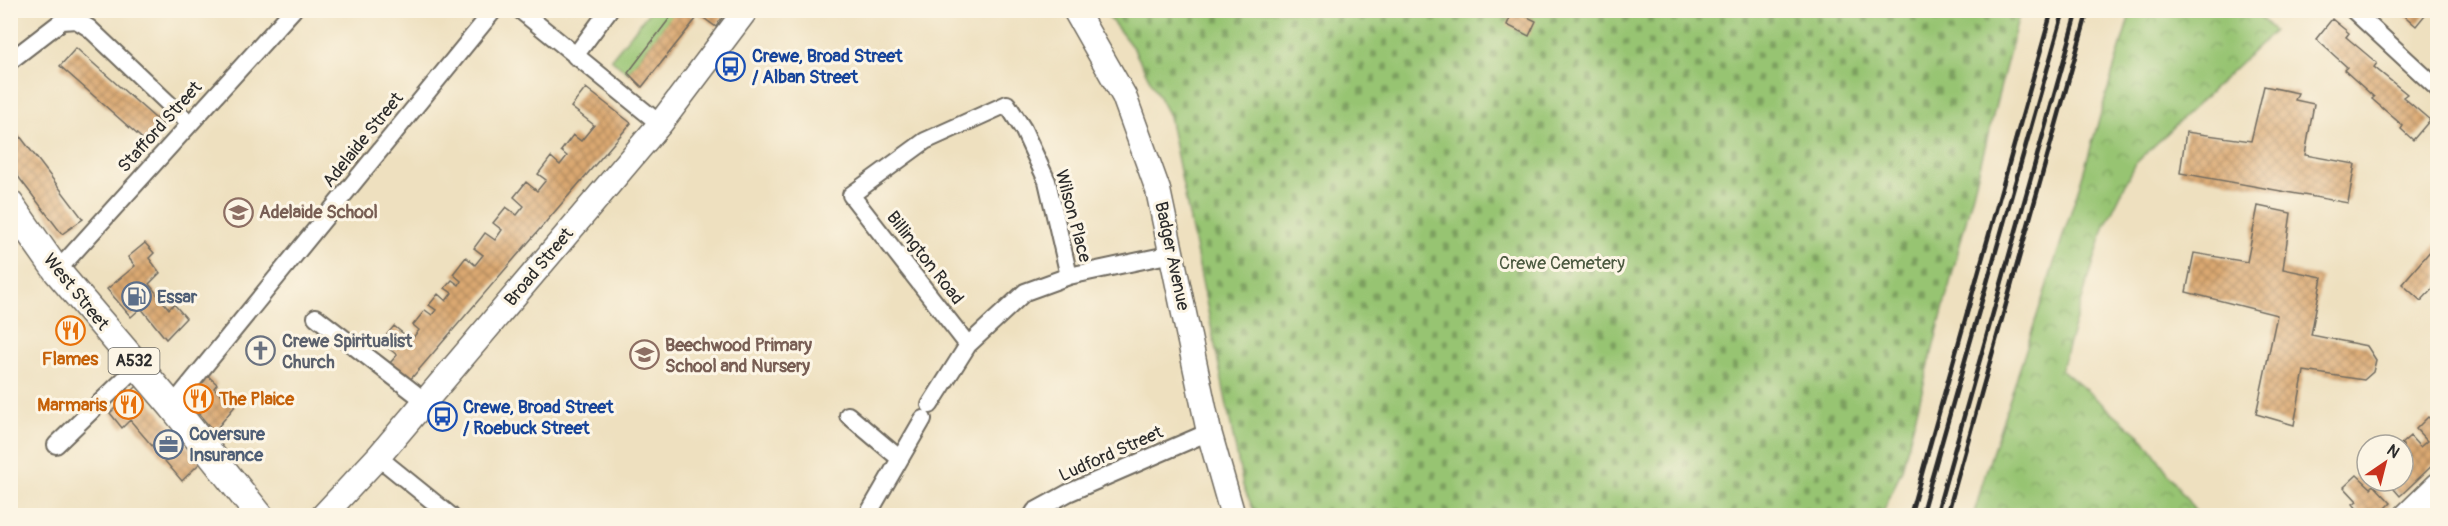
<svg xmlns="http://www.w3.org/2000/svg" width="2448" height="526" font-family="Pangolin,sans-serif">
	<defs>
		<pattern id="cemetery-stones" width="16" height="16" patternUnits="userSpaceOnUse" patternTransform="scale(1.5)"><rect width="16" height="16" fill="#97c472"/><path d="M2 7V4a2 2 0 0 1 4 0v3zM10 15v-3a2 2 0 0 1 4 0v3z" fill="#7b9f5e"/></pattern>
		<pattern id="park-crowns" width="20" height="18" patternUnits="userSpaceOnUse" patternTransform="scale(1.5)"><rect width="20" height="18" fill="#97c472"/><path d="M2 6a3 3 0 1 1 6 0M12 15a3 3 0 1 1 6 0" fill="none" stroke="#7b9f5e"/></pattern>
		<pattern id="building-cross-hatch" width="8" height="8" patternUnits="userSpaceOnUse" patternTransform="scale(1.5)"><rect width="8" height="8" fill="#daa871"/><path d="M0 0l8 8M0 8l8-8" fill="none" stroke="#b1895d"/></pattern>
	</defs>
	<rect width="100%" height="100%" fill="#fcf5e5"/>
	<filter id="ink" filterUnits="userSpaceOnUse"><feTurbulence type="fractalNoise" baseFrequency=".0167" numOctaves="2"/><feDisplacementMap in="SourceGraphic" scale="12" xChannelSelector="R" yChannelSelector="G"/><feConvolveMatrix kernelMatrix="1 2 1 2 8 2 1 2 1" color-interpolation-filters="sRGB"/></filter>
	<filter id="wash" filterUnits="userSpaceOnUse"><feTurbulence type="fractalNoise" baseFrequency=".008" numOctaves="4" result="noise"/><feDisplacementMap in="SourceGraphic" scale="24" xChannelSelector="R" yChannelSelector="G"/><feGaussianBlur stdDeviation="1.35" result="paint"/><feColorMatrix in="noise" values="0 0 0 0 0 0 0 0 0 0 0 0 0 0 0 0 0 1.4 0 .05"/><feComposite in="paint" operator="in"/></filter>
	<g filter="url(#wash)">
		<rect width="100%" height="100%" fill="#eee0bf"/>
		<path fill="url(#cemetery-stones)" stroke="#61784e" stroke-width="1.5" d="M1104,11H2020L1902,469L1882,515H1256L1243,486L1169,116L1133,48Z"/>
		<path fill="url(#park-crowns)" stroke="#61784e" stroke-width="1.5" d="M2131,11H2254L2274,31L2136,163L2104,228L2061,369L2144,439L2198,515H1974L1983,481L2080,184Z"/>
		<path fill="#97c472" stroke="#61784e" stroke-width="1.5" d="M650,11H676L628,73L611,59Z"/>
		<g id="blocks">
			<path fill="url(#building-cross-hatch)" d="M676,10H685L696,19L642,87L628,73Z
				M699,10H727L716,27L697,13Z
				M1513,10L1536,21L1529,36L1507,25Z
				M2398,10H2429L2416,26Z
				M2332,19L2349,33L2346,37L2377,63L2374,67L2407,94L2403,97L2430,120L2413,140L2401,129L2403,126L2372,99L2374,97L2344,70L2347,67L2316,39Z
				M76,48L163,125L147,143L60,66Z
				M2264,86L2298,93L2295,100L2314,104L2305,155L2355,164L2348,203L2180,173L2186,132L2251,141Z
				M586,88L631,123L410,380L390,363L397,355L381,342L394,326L411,340L419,330L413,325L425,310L432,315L436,310L429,305L438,294L446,301L452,293L445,288L452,280L459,285L461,281L453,274L466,257L475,265L483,255L474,248L485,233L495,240L502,230L493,223L506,207L517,215L524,206L514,197L526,182L537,191L546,180L538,174L551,157L560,165L567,156L561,151L573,135L581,141L594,125L571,107Z
				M10,123L83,219L62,234L10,166Z
				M2258,206L2291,213L2283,269L2322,277L2311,335L2367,346L2376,360L2373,372L2364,380L2304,371L2294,425L2256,414L2277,315L2186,292L2194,253L2247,262Z
				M2438,242V283L2421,301L2402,284Z
				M145,243L154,253L149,258L160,273L149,284L169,309L174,304L186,318L166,339L141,308L131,317L107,289L135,266L128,257Z
				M207,375L217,384L214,388L235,406L214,432L188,401Z
				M137,386L201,462L182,481L130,420L122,428L110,413Z
				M2428,417L2438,426V460L2400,496L2387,481H2403V459L2405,461L2410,458L2403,450V445H2400L2410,436L2420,447L2427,441L2416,429Z
				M2357,475L2371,488L2374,485L2391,503L2378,516H2363L2353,504L2357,501L2344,487Z"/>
		</g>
	</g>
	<g filter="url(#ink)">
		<use href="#blocks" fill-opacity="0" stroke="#6f6a5f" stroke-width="1.5"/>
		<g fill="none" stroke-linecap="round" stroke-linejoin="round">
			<defs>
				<path id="street" d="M520,10L660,124
					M2353,10L2438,89
					M575,56L609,10
					M10,61L62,21L76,20L89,28L189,123
					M57,271L293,10
					M316,317L425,401
					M968,345L851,195L925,141L1007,104L1023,129L1047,181L1069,276
					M930,405L968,345L1025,292L1069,276L1172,254
					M172,406L494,10
					M848,415L899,458
					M56,445L138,366
					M378,457L451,516
					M2418,504L2428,516
					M867,516L923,419
					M1032,516L1035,511L1068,493L1209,432"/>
				<path id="secondary" d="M1075,10L1124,96L1158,190L1209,432L1233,516
					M323,516L378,457L660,124L746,10
					M2406,516L2438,485"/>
				<path id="primary" d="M10,204L57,271L172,406L260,516"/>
			</defs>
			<use href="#street" stroke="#6f6a5f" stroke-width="20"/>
			<use href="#secondary" stroke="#6f6a5f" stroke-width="27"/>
			<use href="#primary" stroke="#6f6a5f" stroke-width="30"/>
			<use href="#street" stroke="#fff" stroke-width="16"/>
			<use href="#secondary" stroke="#fff" stroke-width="24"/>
			<use href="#primary" stroke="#fff" stroke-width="27"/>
			<path stroke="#2b2b2b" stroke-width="4.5" d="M1910,516L2052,10
				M1921,516L2064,10
				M1936,516L2078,10
				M1947,516L2088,10"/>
		</g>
	</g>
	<defs>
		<symbol id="bus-ring" viewBox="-11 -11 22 22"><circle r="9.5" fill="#fcf5e5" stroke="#1a4fb4" stroke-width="1.5"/><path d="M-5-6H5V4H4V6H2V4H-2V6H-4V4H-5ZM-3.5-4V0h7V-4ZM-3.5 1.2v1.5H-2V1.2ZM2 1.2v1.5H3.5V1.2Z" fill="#1a4fb4"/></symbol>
		<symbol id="school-ring" viewBox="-11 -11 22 22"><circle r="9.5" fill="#fcf5e5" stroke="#8d6e63" stroke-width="1.5"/><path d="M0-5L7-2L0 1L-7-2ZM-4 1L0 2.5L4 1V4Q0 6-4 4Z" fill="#8d6e63"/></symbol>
		<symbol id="fuel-ring" viewBox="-11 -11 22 22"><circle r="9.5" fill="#fcf5e5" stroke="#5c6f8a" stroke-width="1.5"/><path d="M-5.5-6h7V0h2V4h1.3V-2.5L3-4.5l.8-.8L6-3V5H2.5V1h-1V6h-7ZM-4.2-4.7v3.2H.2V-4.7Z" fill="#5c6f8a"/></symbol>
		<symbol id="restaurant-ring" viewBox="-11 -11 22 22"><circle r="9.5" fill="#fcf5e5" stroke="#e8710a" stroke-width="1.5"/><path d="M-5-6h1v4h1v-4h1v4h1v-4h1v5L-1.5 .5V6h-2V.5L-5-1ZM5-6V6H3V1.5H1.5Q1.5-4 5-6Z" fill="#e8710a"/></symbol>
		<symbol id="church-ring" viewBox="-11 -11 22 22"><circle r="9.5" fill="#fcf5e5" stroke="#6b7280" stroke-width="1.5"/><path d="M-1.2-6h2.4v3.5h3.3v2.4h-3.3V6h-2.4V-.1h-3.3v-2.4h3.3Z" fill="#6b7280"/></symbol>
		<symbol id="office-ring" viewBox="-11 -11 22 22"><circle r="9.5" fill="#fcf5e5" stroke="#5c6f8a" stroke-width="1.5"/><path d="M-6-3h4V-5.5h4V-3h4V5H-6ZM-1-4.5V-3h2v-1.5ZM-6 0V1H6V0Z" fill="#5c6f8a"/></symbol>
	</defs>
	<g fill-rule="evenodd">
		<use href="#bus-ring" x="714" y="50" width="33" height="33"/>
		<use href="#school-ring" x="222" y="196" width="33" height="33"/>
		<use href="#fuel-ring" x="120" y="280" width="33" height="33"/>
		<use href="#restaurant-ring" x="54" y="314" width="33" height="33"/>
		<use href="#church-ring" x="244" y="334" width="33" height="33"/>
		<use href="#school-ring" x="628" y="338" width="33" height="33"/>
		<use href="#restaurant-ring" x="182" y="382" width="33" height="33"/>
		<use href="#restaurant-ring" x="112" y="388" width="33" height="33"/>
		<use href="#bus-ring" x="426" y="400" width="33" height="33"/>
		<use href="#office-ring" x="152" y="428" width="33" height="33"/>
	</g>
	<g text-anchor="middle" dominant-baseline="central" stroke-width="6" stroke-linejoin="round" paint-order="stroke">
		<rect fill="#fcf5e5" stroke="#6a6863" stroke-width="1.5" x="108.5" y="348" width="51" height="26" rx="4.5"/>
		<g font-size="16" font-weight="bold" fill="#2b2b2b">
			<text x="134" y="361">A532</text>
		</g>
		<g font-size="18" font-weight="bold" fill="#164399" stroke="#fcf5e5" text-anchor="start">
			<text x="752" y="56">Crewe, Broad Street<tspan x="752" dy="21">/ Alban Street</tspan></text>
			<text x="463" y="407">Crewe, Broad Street<tspan x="463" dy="21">/ Roebuck Street</tspan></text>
		</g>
		<g font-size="18" fill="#2b2b2b" stroke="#fcf5e5">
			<text transform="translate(160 127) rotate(-48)">Stafford Street</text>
			<text transform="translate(363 140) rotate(-51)">Adelaide Street</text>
			<text transform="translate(1073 216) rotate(75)">Wilson Place</text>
			<text transform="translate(1172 256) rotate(78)">Badger Avenue</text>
			<text transform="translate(925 258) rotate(52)">Billington Road</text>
			<text transform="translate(539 267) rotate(-50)">Broad Street</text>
			<text transform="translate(76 292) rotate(51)">West Street</text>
			<text transform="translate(1111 454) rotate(-24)">Ludford Street</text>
		</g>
		<g font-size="18" font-weight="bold" fill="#785e54" stroke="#fcf5e5" text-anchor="start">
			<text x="259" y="212">Adelaide School</text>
			<text x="665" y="345">Beechwood Primary<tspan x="665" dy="21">School and Nursery</tspan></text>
		</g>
		<g font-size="18" fill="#4b5940" stroke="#fcf5e5">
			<text x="1562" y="263">Crewe Cemetery</text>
		</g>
		<g font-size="18" font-weight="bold" fill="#4e5e75" stroke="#fcf5e5" text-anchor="start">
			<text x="157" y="297">Essar</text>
			<text x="189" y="434">Coversure<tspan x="189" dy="21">Insurance</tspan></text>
		</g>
		<g font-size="18" font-weight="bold" fill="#5b616d" stroke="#fcf5e5" text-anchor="start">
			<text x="282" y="341">Crewe Spiritualist<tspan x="282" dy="21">Church</tspan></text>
		</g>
		<g font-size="18" font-weight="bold" fill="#c56008" stroke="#fcf5e5">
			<text x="70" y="359">Flames</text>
			<text x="219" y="399" text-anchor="start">The Plaice</text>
			<text x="107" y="405" text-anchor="end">Marmaris</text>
		</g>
	</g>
	<rect width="2448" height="526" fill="none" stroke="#fcf5e5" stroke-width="36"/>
	<g transform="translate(2385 463) rotate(35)"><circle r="28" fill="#fcf5e5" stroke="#a8a49b" stroke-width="1.5"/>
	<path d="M0-4.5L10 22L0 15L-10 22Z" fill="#c8321e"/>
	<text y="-9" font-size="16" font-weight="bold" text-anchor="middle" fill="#2b2b2b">N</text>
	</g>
</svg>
